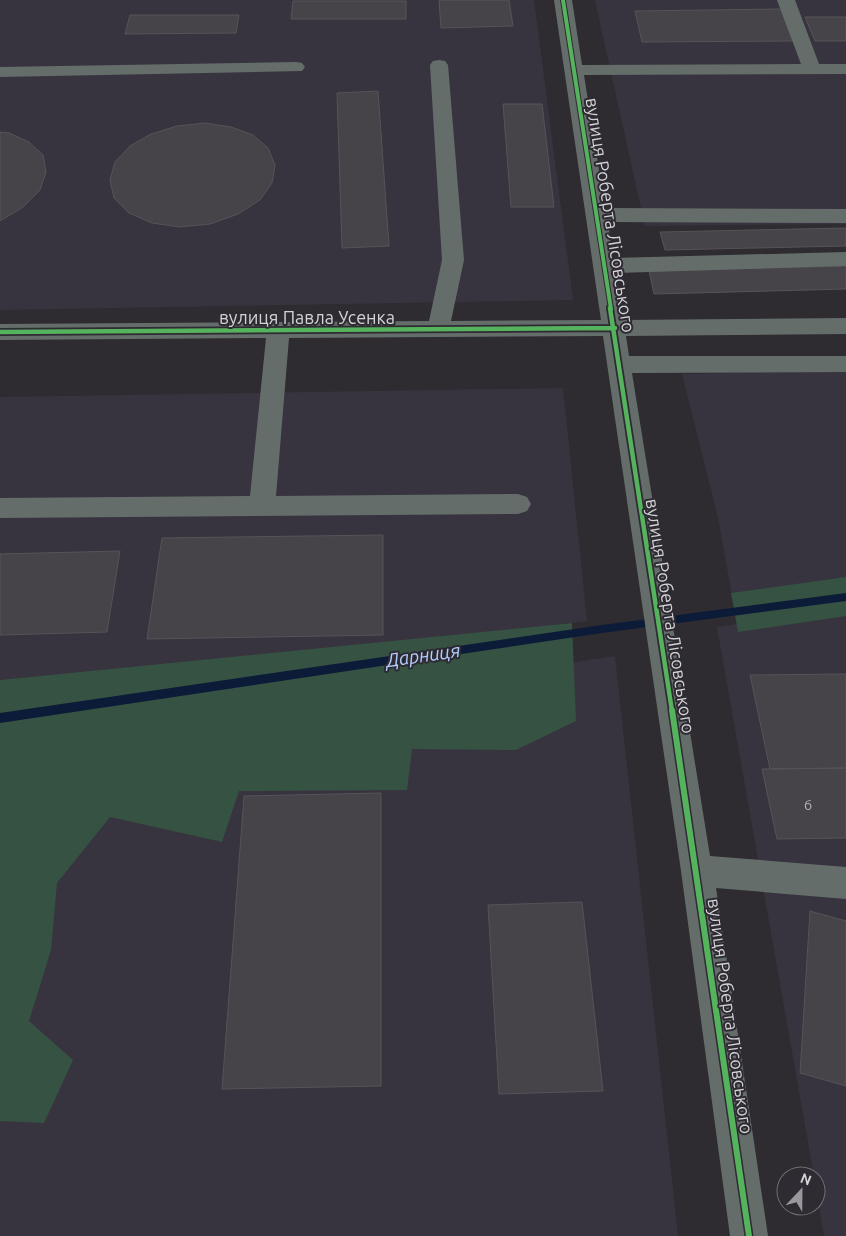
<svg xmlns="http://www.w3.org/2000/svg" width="846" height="1236" font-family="Ubuntu,sans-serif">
	<rect width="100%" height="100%" fill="#2e2c31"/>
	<path fill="#38343f" d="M0,0H534L573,300L0,310Z
		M595,0H846V224L645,226Z
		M846,371V1236H824L816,1188V1176H814L717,627L737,624L718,517L682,374Z
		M563,388L587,621L0,692V397Z
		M615,656L678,1236H0V752Z"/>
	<path fill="#355242" d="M846,577V616L738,632L731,593Z
		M572,623L576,721L516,750L412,749L407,790L239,791L222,842L110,817L57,883L51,950L29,1021L73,1060L44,1123L0,1121V680Z"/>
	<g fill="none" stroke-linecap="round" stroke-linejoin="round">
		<path fill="#0c1c38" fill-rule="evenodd" d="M846,593V601L602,633L0,723V713L602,625Z"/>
	</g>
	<path fill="#464448" stroke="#565458" d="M439,0H509L513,26L441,28Z
		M293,1H406V19H291Z
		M781,9L793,41L642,42L635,11Z
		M130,15H239L236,33L125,34Z
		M805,17H846V41H815Z
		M378,91L389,246L342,248L337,93Z
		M503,104H542L554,207H511Z
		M205,123L231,127L253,135L268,148L275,165L272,183L260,200L238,214L210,224L180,227L152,223L129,213L114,198L110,180L115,162L130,146L151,134L177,126Z
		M0,132L9,133L29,142L43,155L46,172L40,190L23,207L0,221Z
		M846,228V246L665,250L660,232Z
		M846,266V289L654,294L649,271Z
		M383,535V635L147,639L162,538Z
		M120,551L107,632L0,635V554Z
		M846,674V768L770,769L750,675Z
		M846,768V838L777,839L762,769Z
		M381,793V1086L222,1089L244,796Z
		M582,902L603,1091L499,1094L488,905Z
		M810,911L846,921V1086L800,1073Z"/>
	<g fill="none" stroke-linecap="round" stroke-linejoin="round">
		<path fill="#656d6b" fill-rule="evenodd" d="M554,0H572L582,65L801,64L777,0H795L819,64H846V74L584,75L605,208L846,209V223L608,222L613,258L846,252V266L616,273L623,320L846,318V334L626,336L629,356H846V372L632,373L710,856L846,867V899L716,888L768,1236H730L681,871L603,336L289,338L276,496L518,494L527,497L531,504L527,511L518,514L0,518V498L250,496L266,338L0,340V324L429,321L442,260L430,65L433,61L439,60L445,61L448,65L464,260L451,321L601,320Z
			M296,62L302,63L305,67L302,71L0,77V67Z"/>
		<defs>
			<path id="cycleway-far2" d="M563,0L611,309"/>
			<path id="cycleway-far1" d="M610,308L672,711
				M0,332L615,328"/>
			<path id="cycleway" d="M672,710L749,1236"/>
		</defs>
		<use href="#cycleway-far2" stroke="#2e2b32" stroke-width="6"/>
		<use href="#cycleway-far1" stroke="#2e2b32" stroke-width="8"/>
		<use href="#cycleway" stroke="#2e2b32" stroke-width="9"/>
		<use href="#cycleway-far2" stroke="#56b35d" stroke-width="4"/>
		<use href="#cycleway-far1" stroke="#56b35d" stroke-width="4.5"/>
		<use href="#cycleway" stroke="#56b35d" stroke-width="6"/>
	</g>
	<g text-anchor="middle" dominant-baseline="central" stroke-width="4" stroke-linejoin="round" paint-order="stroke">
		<g font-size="15" fill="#b0aeb2">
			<text x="808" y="804">6</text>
		</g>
		<g font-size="18" fill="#d3d2d6" stroke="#2e2b32">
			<text transform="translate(611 215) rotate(81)">вулиця Роберта Лісовського</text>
			<text x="307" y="317">вулиця Павла Усенка</text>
			<text transform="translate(671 616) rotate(81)">вулиця Роберта Лісовського</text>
			<text transform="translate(731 1016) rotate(82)">вулиця Роберта Лісовського</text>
		</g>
		<g font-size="19" font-style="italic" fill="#b1cdfe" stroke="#2e2b32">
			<text transform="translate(423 655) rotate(-8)">Дарниця</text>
		</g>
	</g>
	<g transform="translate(801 1191) rotate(22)"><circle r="24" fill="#2e2b32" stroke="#706e74"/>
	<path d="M0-4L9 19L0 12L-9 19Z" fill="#99989c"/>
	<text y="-8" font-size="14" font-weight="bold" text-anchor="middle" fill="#d3d2d6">N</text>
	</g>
</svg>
